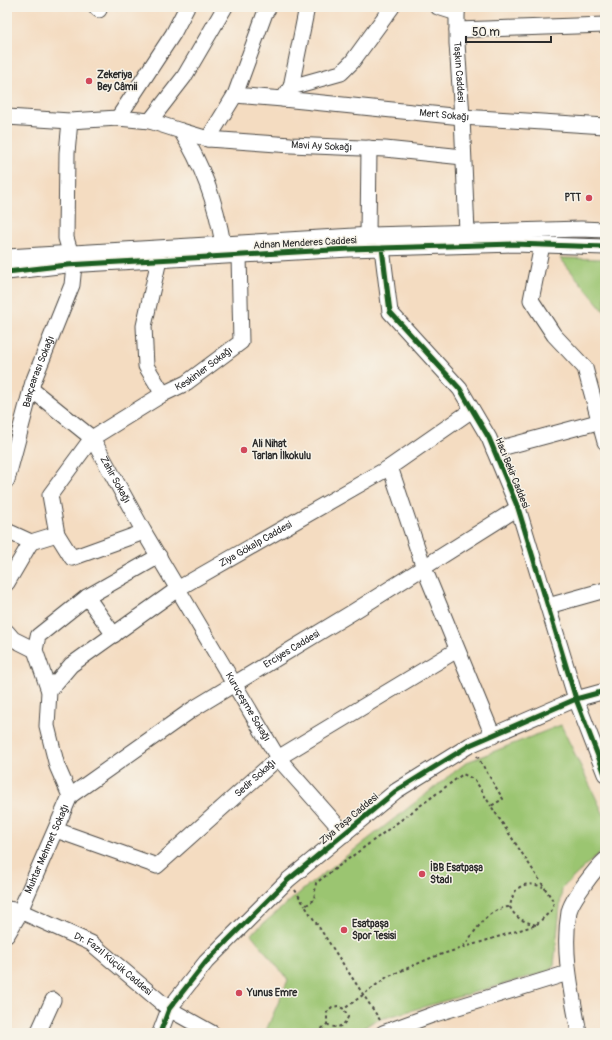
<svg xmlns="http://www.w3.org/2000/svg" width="612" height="1040" font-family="Pangolin,sans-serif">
	<rect width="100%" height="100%" fill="#f7f3e8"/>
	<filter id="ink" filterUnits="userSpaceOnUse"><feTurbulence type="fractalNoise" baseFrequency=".025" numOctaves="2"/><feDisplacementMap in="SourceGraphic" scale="8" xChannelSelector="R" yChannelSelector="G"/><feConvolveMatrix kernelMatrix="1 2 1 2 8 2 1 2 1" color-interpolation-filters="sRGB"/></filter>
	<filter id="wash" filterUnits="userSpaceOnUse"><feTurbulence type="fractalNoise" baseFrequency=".012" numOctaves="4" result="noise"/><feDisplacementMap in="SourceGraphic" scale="16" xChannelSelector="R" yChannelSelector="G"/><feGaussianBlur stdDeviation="0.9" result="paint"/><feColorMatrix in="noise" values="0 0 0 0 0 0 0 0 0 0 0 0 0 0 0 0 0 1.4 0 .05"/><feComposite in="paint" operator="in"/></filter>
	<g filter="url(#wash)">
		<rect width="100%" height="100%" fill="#f4dcc1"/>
		<path fill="#9bc571" stroke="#63784e" d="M560,258L605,259V312Z
			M561,725L605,817V848L562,888L554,965L546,972L374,1021L356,1033H265L288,980L251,934L304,889L467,762Z"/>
	</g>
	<g filter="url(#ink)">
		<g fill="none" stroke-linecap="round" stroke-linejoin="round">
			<defs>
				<g id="minor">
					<path d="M96,7L99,10"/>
					<path d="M438,7L457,13"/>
					<path id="s1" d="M457,7V43L462,117L467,232"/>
					<path d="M457,30L605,25"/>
					<path d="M291,87L341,73L352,62L392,7"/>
					<path d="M235,95L283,99L291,87L307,7"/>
					<path id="s2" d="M283,99L462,117L605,126"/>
					<path d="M7,117L70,121L118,118L150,121L181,131C203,166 216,203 223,244"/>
					<path d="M118,118L173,34L187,7"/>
					<path d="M150,121L184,77L225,7"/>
					<path id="s3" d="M181,131L208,139L291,145L385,149L463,157"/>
					<path d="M208,139L235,95L265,13L269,7"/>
					<path d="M368,235L369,148"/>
					<path d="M542,245L531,300L554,335L585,368L605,442"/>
					<path d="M382,248L390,312L460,389L489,438L518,508L576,699L605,774"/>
					<path d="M7,257L371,235L581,229L605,230"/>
					<path d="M159,260L144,326L146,366L163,394"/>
					<path d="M7,272L67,265L349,249L514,244L605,247"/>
					<path id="s4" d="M31,389L92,438L144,532L278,758L345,834"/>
					<path d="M494,450L605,420"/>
					<path d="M390,467L424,568L493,736"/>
					<path id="s5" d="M7,480L33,382L72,285L74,265L66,238L67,153L70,121"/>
					<path d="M7,531L31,542L57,534L72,558L144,532"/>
					<path id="s6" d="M57,534L50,495L92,438L163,394L186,383L241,342L239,256"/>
					<path d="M7,583L31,542"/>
					<path d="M87,597L114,635"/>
					<path d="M548,606L605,590"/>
					<path d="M7,632L13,639L35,650"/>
					<path id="s7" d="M49,691L71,665L179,588L390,467L472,410"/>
					<path id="s8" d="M70,796L193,709L353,612L518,508"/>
					<path id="s9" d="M56,830L157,866L278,758L457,650"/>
					<path id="s10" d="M7,909L20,911L91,943L169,1009L212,1033"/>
					<path id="s11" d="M7,935L17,918L70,796L57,766L47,726L49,691L35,650L38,636L87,597L159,556"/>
					<path d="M38,1033L53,1000"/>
					<path d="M160,1033L169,1009L206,962L288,880L396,791L470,745L576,699L605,691"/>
					<path d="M383,1033L432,1015L568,973"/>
					<path d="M579,1033C572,994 562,952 569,912C571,900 596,868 605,860"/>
				</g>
			</defs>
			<use href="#minor" stroke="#494642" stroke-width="17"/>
			<path stroke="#494642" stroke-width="2" stroke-dasharray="3 3" stroke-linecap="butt" d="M477,756L503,799L491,806L552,899L554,909
				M295,890L305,906
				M536,925C523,921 516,919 510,907C513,887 523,880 543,887
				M463,947C476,931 488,907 510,907
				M380,1020L305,906L314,900L316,883L463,774L475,780L491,806
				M327,1024C336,1030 344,1027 348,1017L344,1009
				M317,1033L327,1024V1012L332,1007L338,1006L344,1009L387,977L433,957L536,925L553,909"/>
			<use href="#minor" stroke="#fff" stroke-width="15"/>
			<defs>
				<path id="cycleway" d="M382,248L390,312L460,389L489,438L518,508L576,699L605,774
					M7,272L67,265L349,249L514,244L605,247
					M160,1033L169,1009L206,962L288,880L396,791L470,745L576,699L605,691"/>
			</defs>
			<use href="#cycleway" stroke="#f7f3e8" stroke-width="8"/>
			<use href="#cycleway" stroke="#1b5e20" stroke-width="5"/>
		</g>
	</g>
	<g fill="#d1495b" stroke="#f7f3e8" stroke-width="1.5">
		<circle cx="89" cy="81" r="4"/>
		<circle cx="589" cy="198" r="4"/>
		<circle cx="244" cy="450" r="4"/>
		<circle cx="422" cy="874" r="4"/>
		<circle cx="344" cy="930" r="4"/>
		<circle cx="239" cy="993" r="4"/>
	</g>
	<g text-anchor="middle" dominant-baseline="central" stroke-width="3" stroke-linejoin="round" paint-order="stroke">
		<g font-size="10" fill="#2b2b2b" stroke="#f7f3e8">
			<text stroke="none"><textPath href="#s1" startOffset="65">Taşkın Caddesi</textPath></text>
			<text stroke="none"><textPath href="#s2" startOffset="162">Mert Sokağı</textPath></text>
			<text stroke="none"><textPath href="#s3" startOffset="142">Mavi Ay Sokağı</textPath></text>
			<text transform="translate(305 243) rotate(-3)">Adnan Menderes Caddesi</text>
			<text stroke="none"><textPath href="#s6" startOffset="242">Keskinler Sokağı</textPath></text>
			<text stroke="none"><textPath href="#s5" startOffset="113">Bahçearası Sokağı</textPath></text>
			<text transform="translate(512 473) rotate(68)">Hacı Bekir Caddesi</text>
			<text stroke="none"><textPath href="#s4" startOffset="126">Zahir Sokağı</textPath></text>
			<text stroke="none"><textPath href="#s7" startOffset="255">Ziya Gökalp Caddesi</textPath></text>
			<text stroke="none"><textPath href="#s8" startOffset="266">Erciyes Caddesi</textPath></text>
			<text stroke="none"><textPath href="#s4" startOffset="389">Kuruçeşme Sokağı</textPath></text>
			<text stroke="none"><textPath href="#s9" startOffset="239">Sedir Sokağı</textPath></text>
			<text transform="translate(349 819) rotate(-40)">Ziya Paşa Caddesi</text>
			<text stroke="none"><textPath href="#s11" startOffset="95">Muhtar Mehmet Sokağı</textPath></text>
			<text stroke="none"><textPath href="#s10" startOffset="121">Dr. Fazıl Küçük Caddesi</textPath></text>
		</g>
		<g font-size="10" font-weight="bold" fill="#2b2b2b" stroke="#f7f3e8" text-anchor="start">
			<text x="97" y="75">Zekeriya<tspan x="97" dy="12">Bey Câmii</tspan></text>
			<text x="581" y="198" text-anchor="end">PTT</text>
			<text x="252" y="444">Ali Nihat<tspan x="252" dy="12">Tarlan İlkokulu</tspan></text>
			<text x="430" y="868">İBB Esatpaşa<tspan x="430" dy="12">Stadı</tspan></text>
			<text x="352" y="924">Esatpaşa<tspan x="352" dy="12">Spor Tesisi</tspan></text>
			<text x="247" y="993">Yunus Emre</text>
		</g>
	</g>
	<rect width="612" height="1040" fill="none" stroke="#f7f3e8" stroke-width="24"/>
	<path d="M466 36v6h85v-6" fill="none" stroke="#2b2b2b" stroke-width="2"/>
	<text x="472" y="36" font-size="12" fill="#2b2b2b" stroke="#f7f3e8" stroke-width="3" paint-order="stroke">50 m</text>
</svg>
